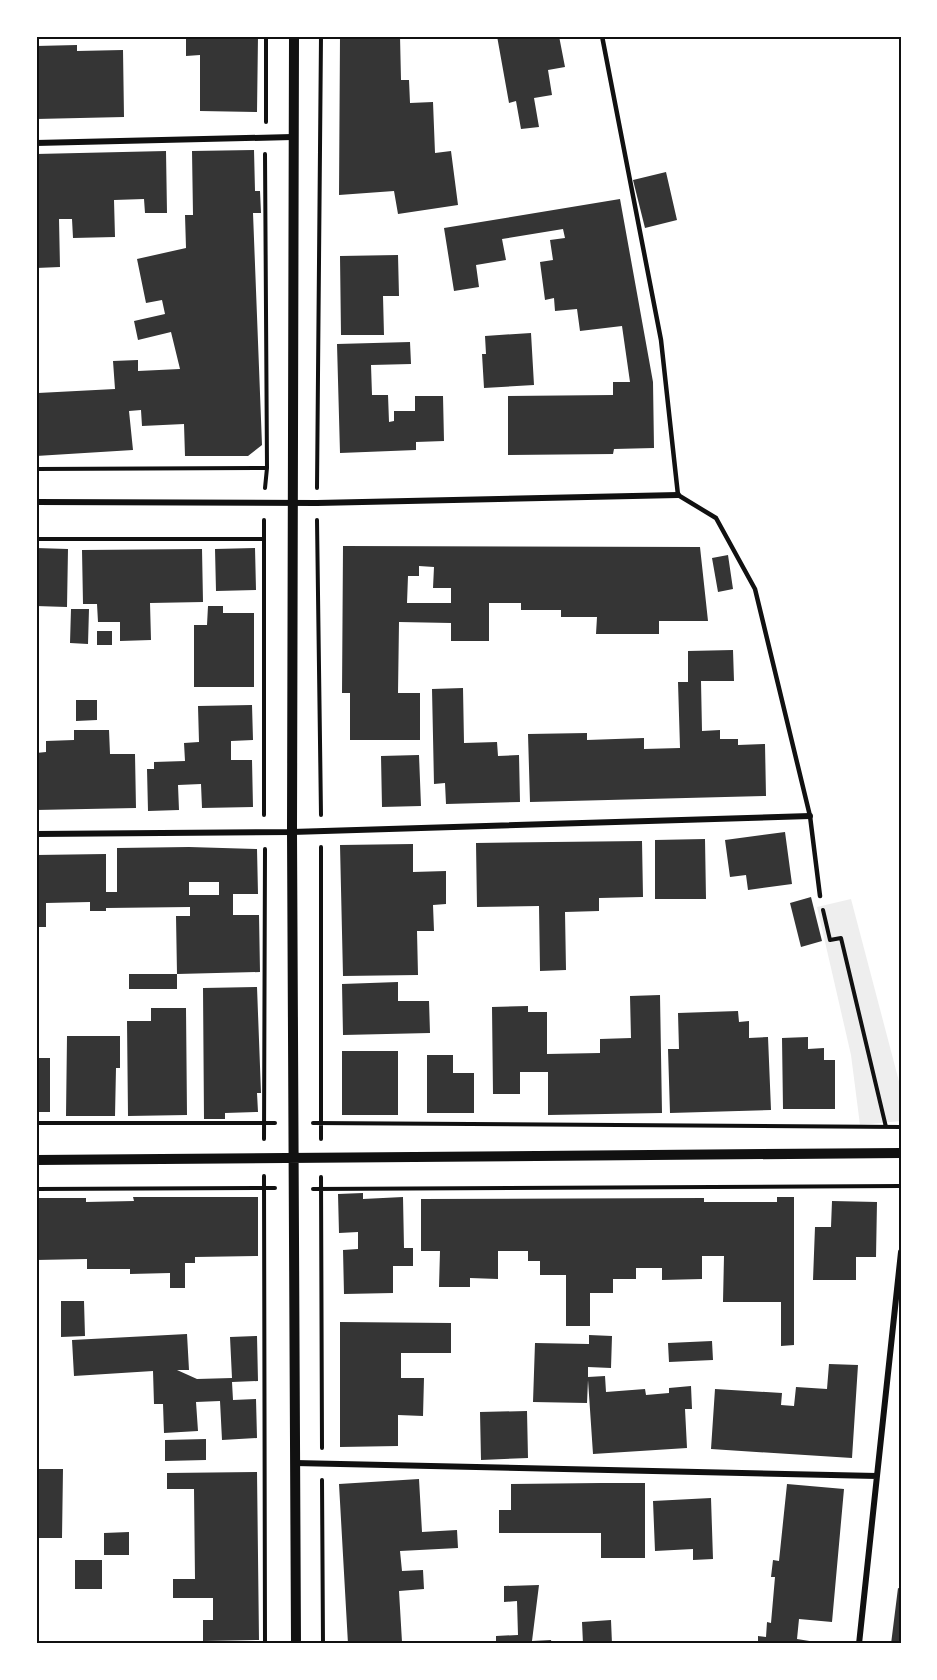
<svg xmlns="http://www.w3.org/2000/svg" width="937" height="1680" font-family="'Asap Condensed',sans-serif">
	<rect width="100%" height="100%" fill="#fff"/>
	<path fill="#eee" d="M851,899L901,1089V1121L860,1125L851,1055L817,907Z"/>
	<path fill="#353535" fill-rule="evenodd" d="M186,36H258L257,112L200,111V55L186,56Z
		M340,36H400L401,80H409L410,103L433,102L435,153L451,151L458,205L398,214L394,191L339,195Z
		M497,36H559L565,67L548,70L552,95L534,98L539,127L521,129L516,101L509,103Z
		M77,45V51L123,50L124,117L36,119V46Z
		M254,150L255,191H260L261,213H253L262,445L248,456H185L184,424L142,426L141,410L129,411L133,450L36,456V357L38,393L115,389L113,361L138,360V371L180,369L171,332L138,340L134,321L165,314L162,300L146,303L137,259L186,248L185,215H193L192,151Z
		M166,151L167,213H145L144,199L114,200L115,237L73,238L72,219H59L60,267L36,268V154Z
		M666,172L677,220L645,228L633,180Z
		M620,199L653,382L654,448L614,449L613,454L508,455V396L613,395V382H630L622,326L580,331L577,309L555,311L554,298L545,300L540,262L553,260L550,240L565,238L563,229L502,239L506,260L476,265L479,287L454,291L444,228Z
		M398,255L399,296H383L384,335H341L340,256Z
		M531,333L534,385L484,388L482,354H486L485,336Z
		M410,342L411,364L371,365L372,395H388L389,422L394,421V411H415V396H443L444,441L416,442V450L340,453L337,344Z
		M343,546L700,547L708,621H659V634H596L597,617H561V610H521V603H489V641H451V623L399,622L398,693H420V740H350V693H342ZM419,566L434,567L433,588H451V603H407L408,576H419Z
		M36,548L68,549L67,607L36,606Z
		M255,548L256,590L216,591L215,549Z
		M202,549L203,602L150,603L151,640L120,641V622H98L97,604H83L82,550Z
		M728,555L733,589L718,592L712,558Z
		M208,606H223V613H254V687H194V625H207Z
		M71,609H89L88,644L70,643Z
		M97,631H112V645H97Z
		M733,650L734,681H701L702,731L720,730V739H738V745L765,744L766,796L530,802L528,734L587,733V740L644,738V749L680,748L678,682H688V651Z
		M463,688L464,743L497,742L498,756L519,755L520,802L446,804L445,783L434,784L432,689Z
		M76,700H97V720L76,721Z
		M252,705L253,740L231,741V760H252L253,807L202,808L201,784L178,785L179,810L148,811L147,769H154V762L185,761L184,743L199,742L198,706Z
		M74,730H109L110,754H135L136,808L36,810V753L46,752V741L74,740Z
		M419,755L421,806L382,807L381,756Z
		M785,832L792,884L748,890L746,875L730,877L725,840Z
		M705,839L706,899H655V840Z
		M642,841L643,897L599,898V911L565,912L566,970L540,971L539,906L477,907L476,843Z
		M413,844V872L446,871V904L433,905L434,931H417L418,975L343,976L340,845Z
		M189,847L257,849L258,894H233V915H259L260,972L177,974L176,916H190V907L106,908V911H90V902L46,903V927H36V855L106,854V892H117V848ZM189,882H219V895H189Z
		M811,897L822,941L801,947L790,903Z
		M129,974H177V989H129Z
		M398,982V1001H429L430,1033L343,1035L342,984Z
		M257,987L261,1093H257L258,1112L225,1113V1119H204L203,988Z
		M660,995L662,1113L548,1115V1072H520V1094H493L492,1007L528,1006V1012H547V1054L600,1053V1039L631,1038L630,996Z
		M151,1008H186L187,1115L128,1116L127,1021H151Z
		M738,1011L739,1022L749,1021V1038L768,1037L771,1110L670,1113L668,1049H679L678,1013Z
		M67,1036H120V1068H116L115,1116H66Z
		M808,1037V1049L824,1048V1060H835V1109H783L782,1038Z
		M342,1051H398V1115H342Z
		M427,1055H453V1073H474V1113H427Z
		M36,1058H50V1112H36Z
		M363,1193V1199L403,1197L404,1248H413V1266H393V1293L344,1294L343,1250L358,1249V1232L339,1233L338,1194Z
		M133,1197H258V1256L195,1257V1263H185V1288H170V1273L130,1274V1269H87V1259L36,1260V1198H86V1202L134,1201Z
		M777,1197H794V1345L781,1346V1302H723L724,1256H702V1279L662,1280V1268H636V1279H613V1293H590V1326H566V1275H540V1261H528V1251H498V1279L470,1278V1287H439L440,1251H421V1199L704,1198V1202H777Z
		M832,1201L877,1202L876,1257H856V1280H813L815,1227H831Z
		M61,1301H84L85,1336L61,1337Z
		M340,1322L451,1323V1353H401V1378H424L423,1416L398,1415V1446L340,1447Z
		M187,1334L189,1370H177L197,1379L232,1378L230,1337L257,1336L258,1381L232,1382L233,1400L256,1399L257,1438L222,1440L220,1401L196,1402L198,1431L164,1433L163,1404H154L153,1371L74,1376L72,1340Z
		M589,1335L612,1336L611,1368L588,1367V1377L605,1376L606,1392L645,1389L646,1395L669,1393V1388L691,1386L692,1409H685L687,1448L593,1454L588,1380L587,1403L533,1402L535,1343L589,1344Z
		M712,1341L713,1360L669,1362L668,1343Z
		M829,1364L858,1365L852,1458L711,1449L715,1389L782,1393L781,1405L794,1406L796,1387L827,1389Z
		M527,1411L528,1458L481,1460L480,1412Z
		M206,1439V1460L165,1461V1440Z
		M36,1469H63L62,1538H36Z
		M257,1472L259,1640L203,1641V1620H213V1598H173V1579H195L194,1489H167V1473Z
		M419,1479L422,1532L457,1530L458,1548L400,1551L402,1571L423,1570L424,1589L399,1591L402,1642L348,1644L339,1484Z
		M601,1483H645V1558H601V1533H499V1510H511V1484Z
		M787,1484L844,1489L832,1622L799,1619L797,1639L828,1644H758V1636L766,1637L767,1622L771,1623L775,1577H771L773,1560L779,1561Z
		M711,1498L713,1559L693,1560V1549L655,1551L653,1501Z
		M129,1532V1555H104V1533Z
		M75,1560H102V1589H75Z
		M539,1585L532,1641L551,1640L552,1644H496V1636L518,1635L517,1601L504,1602V1586Z
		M898,1588L901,1589V1644H891Z
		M611,1620L612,1644H583L582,1622Z"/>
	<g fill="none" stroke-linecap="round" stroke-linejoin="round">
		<path stroke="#111" stroke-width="4" d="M266,122V36
			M36,469L267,468
			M265,488L267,468L265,154
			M317,488L321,36
			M317,520L321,815
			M36,539H264
			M264,815V520
			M321,847V1139
			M823,910L830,940L841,938L886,1127
			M36,1123H275
			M313,1123L901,1127
			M264,1139L265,849
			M264,1176L265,1644
			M321,1177L322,1448
			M36,1189L275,1188
			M313,1189L901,1186
			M322,1480L323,1644"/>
		<path stroke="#111" stroke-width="4.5" d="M602,36L661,340L678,495L716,518L755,589L810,816L820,896"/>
		<path stroke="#111" stroke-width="6" d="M36,143L292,137
			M36,502L317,503L678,495
			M36,834L292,832L810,816
			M295,1463L877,1476
			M859,1644L901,1252"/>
		<path stroke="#111" stroke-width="10" d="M294,36L292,832L296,1644
			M36,1160L901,1153"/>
	</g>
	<rect width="937" height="1680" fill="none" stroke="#ffffff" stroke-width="75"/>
	<rect x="38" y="38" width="862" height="1604" fill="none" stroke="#111" stroke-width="2"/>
</svg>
